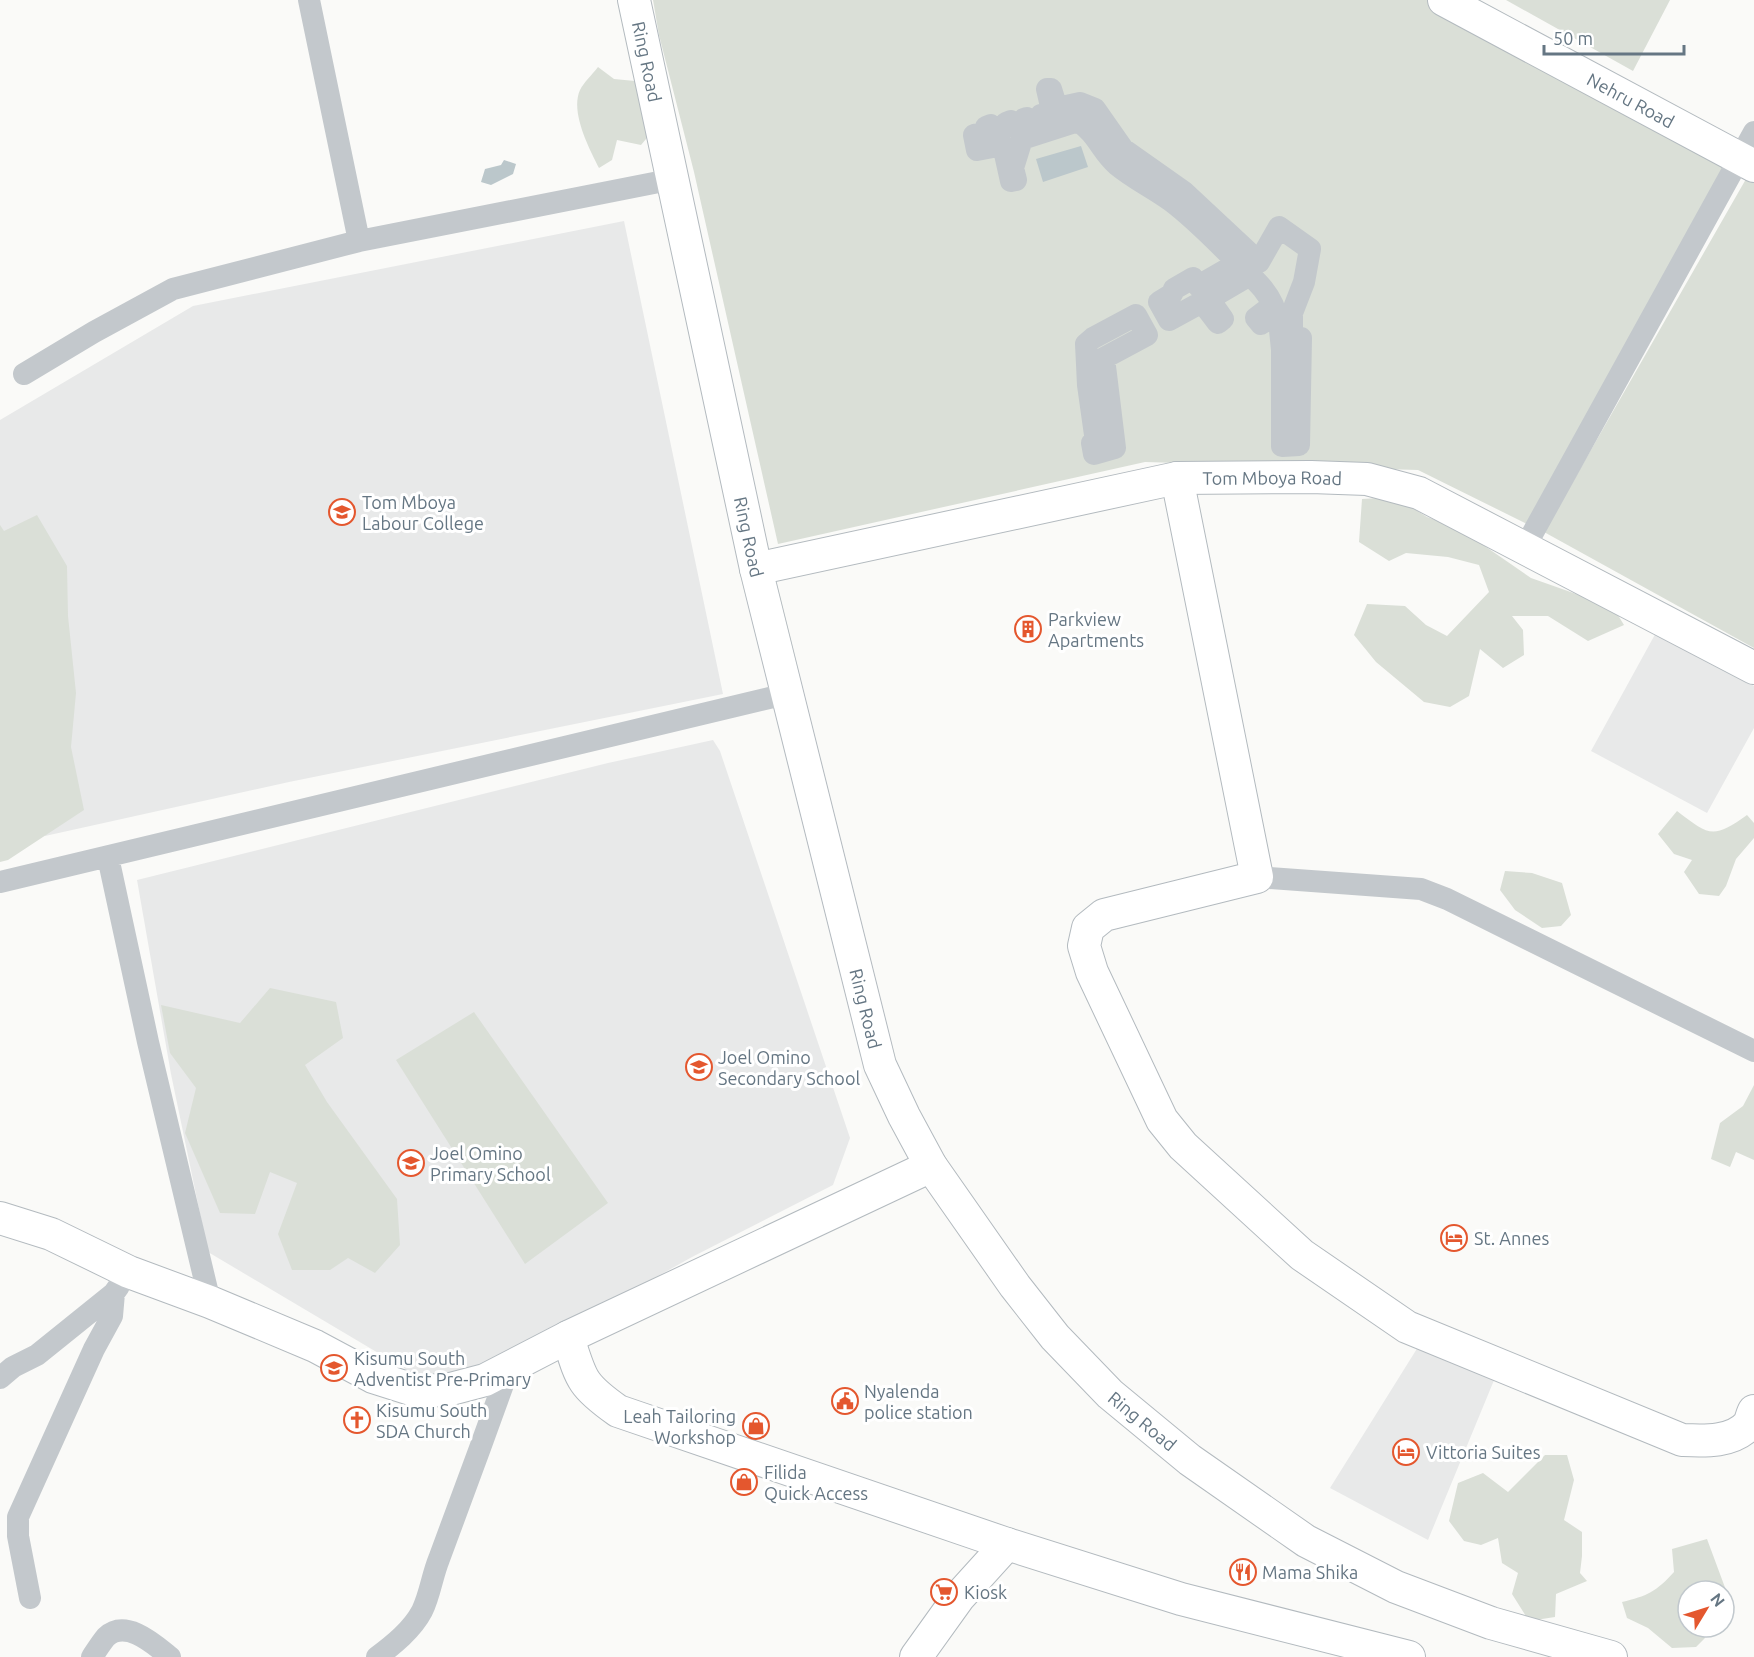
<svg xmlns="http://www.w3.org/2000/svg" width="1754" height="1657" font-family="Ubuntu,sans-serif">
	<rect width="100%" height="100%" fill="#fafaf8"/>
	<path fill="#e8e9e9" d="M624,221L723,694L289,782L45,836L0,603V420L193,306Z
		M1658,629L1754,686V728L1707,813L1591,751Z
		M713,740L720,751L850,1138L833,1185L692,1257L537,1344L463,1379L417,1376L208,1252L171,1074L137,880L608,763Z
		M1423,1339L1497,1373L1428,1540L1330,1488Z"/>
	<path fill="#dadfd7" d="M653,0H1435L1729,163L1527,524L1418,470L1145,462L778,544L694,172L659,35Z
		M1506,0H1670L1633,71Z
		M598,67L614,79L635,81L661,121L641,145L617,140L612,160L599,168C589,148 570,112 580,90C584,82 592,75 598,67Z
		M1746,179L1754,183V648L1544,532Z
		M1395,497L1427,517L1460,529L1531,578L1613,607L1624,625L1588,641L1548,616H1512L1523,630L1524,655L1503,668L1480,649L1469,696L1450,707L1424,702L1376,662L1354,635L1367,604L1405,606L1426,625L1447,636L1489,592L1479,565L1448,557L1406,553L1389,561L1359,542L1362,499Z
		M37,515L67,566L68,616L76,693L71,747L84,810L8,860L0,862V525L4,531Z
		M1677,811C1709,835 1712,840 1747,815L1754,823V838L1736,859L1726,886L1719,896L1699,894L1684,872L1692,860L1674,854L1658,834Z
		M1505,871L1532,873L1562,883L1571,915L1561,926L1542,928L1515,910L1500,890Z
		M270,988L336,1002L343,1038L305,1065L327,1102L397,1199L400,1245L375,1273L348,1258L330,1270H292L278,1234L297,1183L270,1172L255,1214L220,1213L185,1133L196,1088L170,1053L161,1005L240,1023Z
		M474,1012L608,1203L525,1264L396,1060Z
		M1754,1085V1160L1736,1152L1730,1167L1711,1159L1720,1123L1743,1106Z
		M1545,1455H1567L1574,1480L1564,1520L1582,1532V1556L1580,1573L1587,1581L1556,1594L1555,1617L1529,1621L1512,1594L1518,1573L1502,1563L1498,1538L1481,1545L1464,1541L1449,1521L1458,1483L1483,1473L1508,1492Z
		M1707,1539L1730,1601L1724,1607V1591H1688V1627H1699L1705,1638L1696,1647L1672,1648L1648,1628L1627,1618L1622,1602C1647,1596 1656,1592 1674,1572L1672,1549Z"/>
	<path fill="#bbc7cb" d="M1081,146L1088,167L1043,182L1036,159Z
		M504,160L516,164L513,174L491,185L481,182L485,169L501,165Z"/>
	<g fill="none" stroke-linecap="round" stroke-linejoin="round">
		<defs>
			<g id="secondary">
				<path id="s1" d="M634,0L756,569L880,1065L904,1116L931,1166L1015,1286L1055,1337L1110,1394L1190,1460L1306,1541L1396,1587L1491,1623L1611,1657"/>
				<path id="s2" d="M1444,0L1754,166"/>
				<path d="M1177,478L1257,877L1104,915L1088,928L1084,946L1092,972L1162,1120L1183,1146L1302,1255L1407,1327L1682,1440C1703,1441 1733,1443 1749,1424C1751,1420 1752,1414 1754,1411"/>
				<path id="s3" d="M756,569L1177,478L1311,477L1367,479L1419,493L1754,668"/>
				<path d="M0,1218L51,1234L129,1272L210,1302L315,1346L373,1377L417,1391L447,1390L485,1380L568,1337L931,1166"/>
				<path d="M568,1337C581,1379 581,1385 618,1411L1007,1544L1181,1599L1409,1657"/>
				<path d="M916,1657L959,1597L1007,1544"/>
			</g>
		</defs>
		<use href="#secondary" stroke="#b3babf" stroke-width="34"/>
		<path stroke="#c3c8cc" stroke-width="22" d="M309,0L359,241
			M1047,89H1051L1057,108L1080,103L1095,109L1123,149L1184,192L1259,262L1279,227L1310,249L1304,282L1292,313V338H1301L1299,445L1282,446V350L1280,330L1275,312L1261,324L1256,318L1273,305C1267,292 1260,285 1250,275L1209,299L1223,319L1218,323L1202,302L1169,320L1159,302L1172,294L1174,289L1193,278L1198,286L1238,263C1217,242 1195,219 1171,201C1153,188 1134,179 1117,165C1101,151 1098,135 1078,121L1022,139L1013,168L1016,180L1011,181L1003,145L977,150L974,135L987,132L986,127L991,125L992,130L1007,126L1006,123L1011,121L1012,126L1024,123V119L1027,118L1028,121L1042,119L1041,115L1045,114L1046,117L1053,115Z
			M1136,315L1147,335L1104,358L1115,448L1094,454L1092,443L1096,442L1088,385L1086,344L1093,338Z
			M24,374L94,332L173,289L359,241L674,179
			M1525,547L1754,132
			M108,857L148,1042L210,1302
			M1257,877L1421,889L1447,899L1754,1051
			M0,882L786,694
			M0,1378L13,1367L37,1355L114,1293L119,1286
			M30,1598L18,1536V1517L94,1349L112,1316L114,1293
			M92,1657C96,1651 101,1643 106,1637C126,1618 155,1645 170,1657
			M377,1657C393,1645 412,1630 422,1611C430,1595 432,1576 439,1559C463,1495 486,1432 509,1368"/>
		<use href="#secondary" stroke="#fff" stroke-width="32"/>
	</g>
	<defs>
		<symbol id="school-ring" viewBox="-11 -11 22 22"><circle r="9.5" fill="#fff" stroke="#e4572e" stroke-width="1.5"/><path d="M0-5L7-2L0 1L-7-2ZM-4 1L0 2.5L4 1V4Q0 6-4 4Z" fill="#e4572e"/></symbol>
		<symbol id="building-ring" viewBox="-11 -11 22 22"><circle r="9.5" fill="#fff" stroke="#e4572e" stroke-width="1.5"/><path d="M-4-6H4V6H1V3H-1V6H-4ZM-2.5-4.3h1.7v1.8h-1.7ZM.8-4.3h1.7v1.8H.8ZM-2.5-1h1.7V.8h-1.7ZM.8-1h1.7V.8H.8Z" fill="#e4572e"/></symbol>
		<symbol id="hotel-ring" viewBox="-11 -11 22 22"><circle r="9.5" fill="#fff" stroke="#e4572e" stroke-width="1.5"/><path d="M-6-4.5h1.5V1H6V5H4.5V3h-9V5H-6ZM-4 0a1.8 1.8 0 1 1 3.6 0ZM.5 0V-2.5h3Q6-2.5 6 0Z" fill="#e4572e"/></symbol>
		<symbol id="civic-ring" viewBox="-11 -11 22 22"><circle r="9.5" fill="#fff" stroke="#e4572e" stroke-width="1.5"/><path d="M-.6-6.5H3V-4.5H.6V-3L4-1V1h2V6H-6V1h2V-1L-.6-3ZM-1.2 2.5V6h2.4V2.5Z" fill="#e4572e"/></symbol>
		<symbol id="church-ring" viewBox="-11 -11 22 22"><circle r="9.5" fill="#fff" stroke="#e4572e" stroke-width="1.5"/><path d="M-1.2-6h2.4v3.5h3.3v2.4h-3.3V6h-2.4V-.1h-3.3v-2.4h3.3Z" fill="#e4572e"/></symbol>
		<symbol id="shop-ring" viewBox="-11 -11 22 22"><circle r="9.5" fill="#fff" stroke="#e4572e" stroke-width="1.5"/><path d="M-5-2.5h2.3a2.7 3.5 0 0 1 5.4 0H5L5.5 6h-11ZM-1.5-2.5h3a1.5 2.3 0 0 0-3 0Z" fill="#e4572e"/></symbol>
		<symbol id="restaurant-ring" viewBox="-11 -11 22 22"><circle r="9.5" fill="#fff" stroke="#e4572e" stroke-width="1.5"/><path d="M-5-6h1v4h1v-4h1v4h1v-4h1v5L-1.5 .5V6h-2V.5L-5-1ZM5-6V6H3V1.5H1.5Q1.5-4 5-6Z" fill="#e4572e"/></symbol>
		<symbol id="supermarket-ring" viewBox="-11 -11 22 22"><circle r="9.5" fill="#fff" stroke="#e4572e" stroke-width="1.5"/><path d="M-6-5.5h2.5l.6 2H6L4.5 2H-2.5L-4.4-4H-6ZM-1.5 3.2a1.3 1.3 0 1 0 .1 0ZM3 3.2a1.3 1.3 0 1 0 .1 0Z" fill="#e4572e"/></symbol>
	</defs>
	<g fill-rule="evenodd">
		<use href="#school-ring" x="327" y="497" width="30" height="30"/>
		<use href="#building-ring" x="1013" y="614" width="30" height="30"/>
		<use href="#school-ring" x="684" y="1052" width="30" height="30"/>
		<use href="#school-ring" x="396" y="1148" width="30" height="30"/>
		<use href="#hotel-ring" x="1439" y="1223" width="30" height="30"/>
		<use href="#school-ring" x="319" y="1353" width="30" height="30"/>
		<use href="#civic-ring" x="830" y="1386" width="30" height="30"/>
		<use href="#church-ring" x="342" y="1405" width="30" height="30"/>
		<use href="#shop-ring" x="741" y="1411" width="30" height="30"/>
		<use href="#hotel-ring" x="1391" y="1437" width="30" height="30"/>
		<use href="#shop-ring" x="729" y="1467" width="30" height="30"/>
		<use href="#restaurant-ring" x="1228" y="1557" width="30" height="30"/>
		<use href="#supermarket-ring" x="929" y="1577" width="30" height="30"/>
	</g>
	<g text-anchor="middle" dominant-baseline="central" stroke-width="6" stroke-linejoin="round" paint-order="stroke">
		<g font-size="18" fill="#657683" stroke="#fff">
			<text stroke="none"><textPath href="#s1" startOffset="63">Ring Road</textPath></text>
			<text stroke="none"><textPath href="#s2" startOffset="212">Nehru Road</textPath></text>
			<text stroke="none"><textPath href="#s3" startOffset="526">Tom Mboya Road</textPath></text>
			<text stroke="none"><textPath href="#s1" startOffset="549">Ring Road</textPath></text>
			<text stroke="none"><textPath href="#s1" startOffset="1035">Ring Road</textPath></text>
			<text stroke="none"><textPath href="#s1" startOffset="1539">Ring Road</textPath></text>
		</g>
		<g font-size="18" fill="#657683" stroke="#fff" text-anchor="start">
			<text x="362" y="502">Tom Mboya<tspan x="362" dy="21">Labour College</tspan></text>
			<text x="1048" y="619">Parkview<tspan x="1048" dy="21">Apartments</tspan></text>
			<text x="718" y="1057">Joel Omino<tspan x="718" dy="21">Secondary School</tspan></text>
			<text x="430" y="1153">Joel Omino<tspan x="430" dy="21">Primary School</tspan></text>
			<text x="1474" y="1238">St. Annes</text>
			<text x="354" y="1358">Kisumu South<tspan x="354" dy="21">Adventist Pre-Primary</tspan></text>
			<text x="864" y="1391">Nyalenda<tspan x="864" dy="21">police station</tspan></text>
			<text x="376" y="1410">Kisumu South<tspan x="376" dy="21">SDA Church</tspan></text>
			<text x="736" y="1416" text-anchor="end">Leah Tailoring<tspan x="736" dy="21">Workshop</tspan></text>
			<text x="1426" y="1452">Vittoria Suites</text>
			<text x="764" y="1472">Filida<tspan x="764" dy="21">Quick Access</tspan></text>
			<text x="1262" y="1572">Mama Shika</text>
			<text x="964" y="1592">Kiosk</text>
		</g>
	</g>
	<g transform="translate(1706 1609) rotate(52)"><circle r="28" fill="#ffffff" stroke="#c1c8cd" stroke-width="1.5"/>
	<path d="M0-4.5L10 22L0 15L-10 22Z" fill="#e4572e"/>
	<text y="-9" font-size="16" font-weight="bold" text-anchor="middle" fill="#657683">N</text>
	</g>
	<path d="M1544 45v9h140v-9" fill="none" stroke="#657683" stroke-width="3"/>
	<text x="1553" y="45" font-size="18" fill="#657683" stroke="#ffffff" stroke-width="4.5" paint-order="stroke">50 m</text>
</svg>
